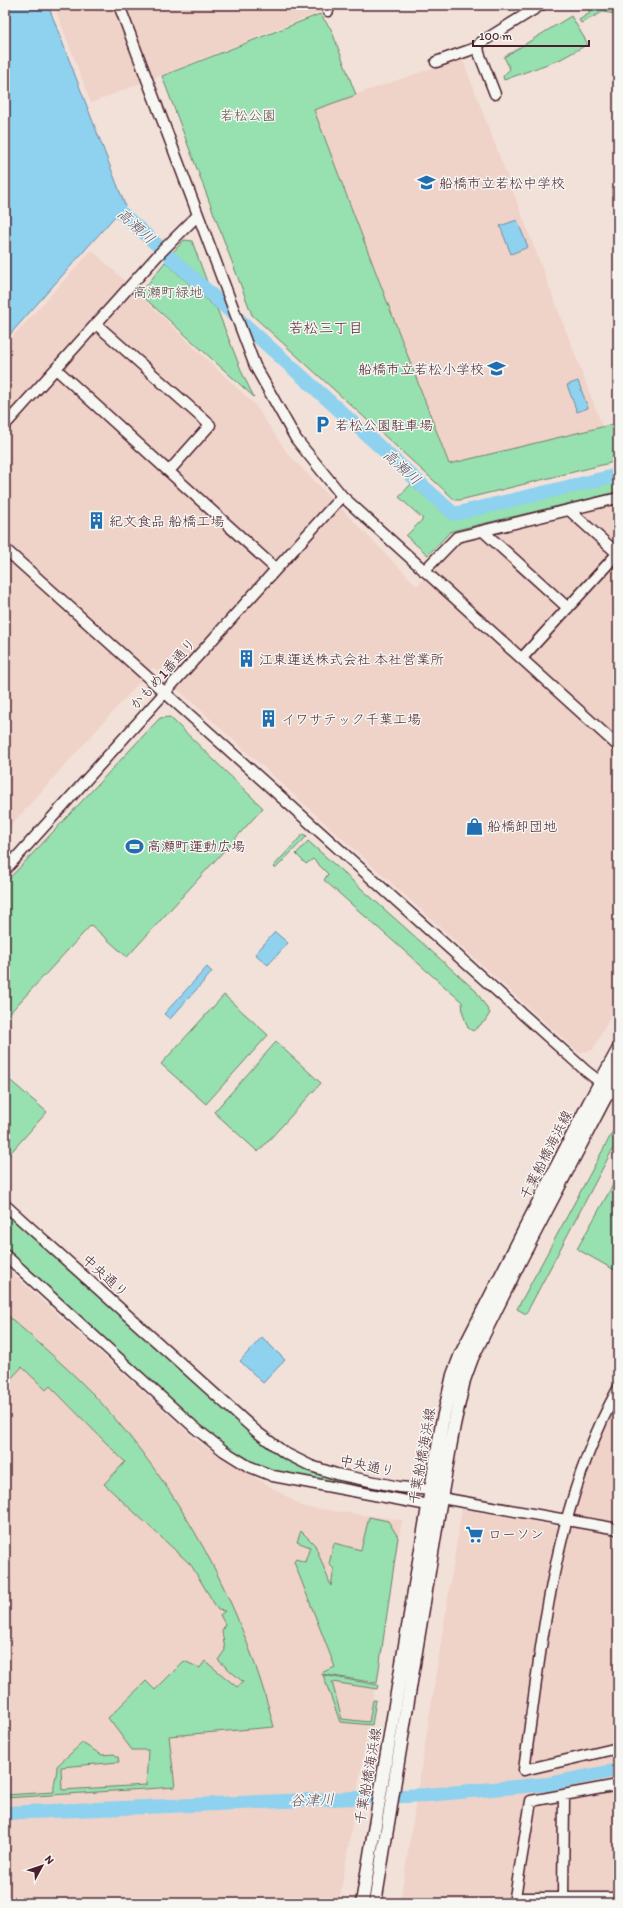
<svg xmlns="http://www.w3.org/2000/svg" width="623" height="1908" font-family="Itim,'Klee One',sans-serif">
	<rect width="100%" height="100%" fill="#f2e1d9"/>
	<filter id="ink" filterUnits="userSpaceOnUse"><feTurbulence type="fractalNoise" baseFrequency=".025" numOctaves="2"/><feDisplacementMap in="SourceGraphic" scale="8" xChannelSelector="R" yChannelSelector="G"/><feConvolveMatrix kernelMatrix="1 2 1 2 8 2 1 2 1" color-interpolation-filters="sRGB"/></filter>
	<g filter="url(#ink)">
		<path fill="#efd2c8" d="M54,5H337L91,103Z
			M462,58L603,428L449,464L314,109Z
			M92,250L255,405L288,454L417,586L458,542L569,514L618,559V1001L593,1050L579,1053L153,667L5,832V345Z
			M618,502V548L583,517L585,511Z
			M5,1267L202,1445L304,1507L402,1520L339,1903H5Z
			M618,1404V1903H400L462,1509L570,1529L592,1453Z"/>
		<path fill="#97e0af" stroke="#70806d" d="M590,5H618V12L616,14L603,12L581,23L579,20L590,13L587,7Z
			M320,14L331,29L356,95L314,110L449,464L618,423V461L460,500H455L252,315L162,76Z
			M571,16L588,44L561,59L504,80L503,76L510,69L504,57Z
			M184,240L192,241L207,282L173,252Z
			M165,262L217,309L243,375L254,397L140,294Z
			M618,480V492L456,530L450,532L428,555L406,536L423,519L399,497L411,484L452,520Z
			M170,717L263,808L127,957L91,925L5,1018V883L160,718Z
			M303,834L307,836L275,869L273,867Z
			M308,841L476,991L490,1013L485,1021L473,1031L468,1028L463,1014L462,1002L324,880L328,874L313,859L306,864L296,854Z
			M224,995L268,1035L206,1104L161,1064Z
			M276,1042L321,1083L258,1152L214,1112Z
			M5,1076L47,1112L5,1159Z
			M618,1122V1139L526,1314L517,1309Z
			M618,1176V1272L577,1249Z
			M8,1216L15,1220L266,1446L283,1457L363,1489L277,1472L252,1461L228,1448L208,1432L5,1249V1218Z
			M5,1313C35,1340 66,1366 94,1395C181,1489 242,1603 274,1727L169,1736L175,1787L5,1798V1795L54,1792C53,1783 57,1776 57,1766L82,1743L102,1755L114,1754L118,1757L119,1762L61,1767L62,1790L146,1785L148,1750H132L108,1718L146,1681L155,1690L184,1661L200,1668L205,1661L237,1687L243,1682L218,1660L225,1650L222,1631L225,1624L220,1615L225,1611L218,1610L191,1565L104,1484L125,1462L50,1386L46,1390L22,1367L5,1385Z
			M369,1517L388,1521L398,1537L377,1683L321,1674V1673L335,1667L294,1562L296,1559L305,1562L310,1547L297,1542L301,1531L315,1545L331,1586L334,1569L329,1564L334,1543L361,1550Z
			M323,1675L378,1685L377,1689L332,1682L342,1719L369,1722L373,1700H376L372,1725L340,1722Z"/>
		<path fill="#8ed2ef" stroke="#738aa1" d="M5,5H48L125,205L5,340Z
			M517,220L528,247L511,254L500,226Z
			M578,381L588,408L577,412L567,385Z
			M275,932L288,943L268,965L255,954Z
			M207,967L212,972L170,1019L164,1014Z
			M262,1337L285,1360L263,1383L240,1361Z"/>
		<g fill="none" stroke-linecap="round" stroke-linejoin="round">
			<path stroke="#8ed2ef" stroke-width="14" d="M107,200L165,252
				M171,258L454,514L618,475
				M5,1813L427,1795L548,1784L618,1770"/>
			<defs>
				<path id="minor" d="M119,5L255,366L296,439L342,496L618,746
					M326,5L328,11
					M436,62L473,49L478,46
					M495,94L479,53L478,46L480,43L541,5
					M96,324L210,425L170,470
					M56,369L276,569
					M5,425L158,255L198,215
					M569,510L618,554
					M483,531L568,608
					M5,549L586,1071L618,1096
					M424,571L457,537L618,498
					M522,658L617,554
					M5,870L342,496
					M5,1205L257,1432L285,1453L311,1466L336,1474L399,1487L431,1490L441,1498L618,1529
					M5,1255L195,1428L224,1451L248,1466L273,1476L428,1505L434,1502
					M618,1389C554,1505 542,1641 524,1770L618,1748
					M515,1898H618
					M563,1898L564,1796
					M514,1903L531,1801L618,1785"/>
				<path id="major" d="M362,1903L442,1423L453,1375L461,1354L589,1103L618,1050
					M375,1903L441,1498L454,1425L464,1380L472,1358L522,1257L618,1073"/>
			</defs>
			<use href="#minor" stroke="#4a1f2b" stroke-width="13"/>
			<use href="#major" stroke="#4a1f2b" stroke-width="15"/>
			<use href="#minor" stroke="#f6f6f2" stroke-width="10"/>
			<use href="#major" stroke="#f6f6f2" stroke-width="12"/>
		</g>
	</g>
	<defs>
		<symbol id="school-bare" viewBox="-9 -9 18 18"><path d="M0-5L7-2L0 1L-7-2ZM-4 1L0 2.5L4 1V4Q0 6-4 4Z" fill="#1f6fb2" stroke="#f6f6f2" stroke-width="2.5" paint-order="stroke"/></symbol>
		<symbol id="parking-bare" viewBox="-9 -9 18 18"><path d="M-3.5-5.5H1a3.5 3.5 0 0 1 0 7H-1V5.5H-3.5ZM-1-3.4V-.6H.8a1.4 1.4 0 0 0 0-2.8Z" fill="#1f6fb2" stroke="#f6f6f2" stroke-width="2.5" paint-order="stroke"/></symbol>
		<symbol id="building-bare" viewBox="-9 -9 18 18"><path d="M-4-6H4V6H1V3H-1V6H-4ZM-2.5-4.3h1.7v1.8h-1.7ZM.8-4.3h1.7v1.8H.8ZM-2.5-1h1.7V.8h-1.7ZM.8-1h1.7V.8H.8Z" fill="#1f6fb2" stroke="#f6f6f2" stroke-width="2.5" paint-order="stroke"/></symbol>
		<symbol id="shop-bare" viewBox="-9 -9 18 18"><path d="M-5-2.5h2.3a2.7 3.5 0 0 1 5.4 0H5L5.5 6h-11ZM-1.5-2.5h3a1.5 2.3 0 0 0-3 0Z" fill="#1f6fb2" stroke="#f6f6f2" stroke-width="2.5" paint-order="stroke"/></symbol>
		<symbol id="stadium-bare" viewBox="-9 -9 18 18"><path d="M0-5a6.5 5 0 1 0 0 10a6.5 5 0 1 0 0-10ZM-3.5-1.8h7v3.6h-7Z" fill="#1f6fb2" stroke="#f6f6f2" stroke-width="2.5" paint-order="stroke"/></symbol>
		<symbol id="supermarket-bare" viewBox="-9 -9 18 18"><path d="M-6-5.5h2.5l.6 2H6L4.5 2H-2.5L-4.4-4H-6ZM-1.5 3.2a1.3 1.3 0 1 0 .1 0ZM3 3.2a1.3 1.3 0 1 0 .1 0Z" fill="#1f6fb2" stroke="#f6f6f2" stroke-width="2.5" paint-order="stroke"/></symbol>
	</defs>
	<g fill-rule="evenodd">
		<use href="#school-bare" x="414" y="170" width="25" height="25"/>
		<use href="#school-bare" x="484" y="356" width="25" height="25"/>
		<use href="#parking-bare" x="310" y="412" width="25" height="25"/>
		<use href="#building-bare" x="84" y="508" width="25" height="25"/>
		<use href="#building-bare" x="234" y="646" width="25" height="25"/>
		<use href="#building-bare" x="256" y="706" width="25" height="25"/>
		<use href="#shop-bare" x="462" y="814" width="25" height="25"/>
		<use href="#stadium-bare" x="122" y="834" width="25" height="25"/>
		<use href="#supermarket-bare" x="462" y="1522" width="25" height="25"/>
	</g>
	<g text-anchor="middle" dominant-baseline="central" stroke-width="3" stroke-linejoin="round" paint-order="stroke">
		<g font-size="14" fill="#5d4f4c" stroke="#f6f6f2">
			<text x="248" y="115">若松公園</text>
			<text x="168" y="292">高瀬町緑地</text>
		</g>
		<g font-size="14" fill="#4a1f2b" stroke="#f6f6f2" text-anchor="start">
			<text x="439" y="183">船橋市立若松中学校</text>
			<text x="484" y="369" text-anchor="end">船橋市立若松小学校</text>
			<text x="335" y="425">若松公園駐車場</text>
			<text x="109" y="521">紀文食品 船橋工場</text>
			<text x="259" y="659">江東運送株式会社 本社営業所</text>
			<text x="281" y="719">イワサテック千葉工場</text>
			<text x="487" y="826">船橋卸団地</text>
			<text x="147" y="846">高瀬町運動広場</text>
			<text x="488" y="1534">ローソン</text>
		</g>
		<g font-size="14" fill="#4a1f2b" stroke="#f6f6f2">
			<text transform="translate(163 674) rotate(-48)">かもめ1番通り</text>
			<text transform="translate(546 1155) rotate(-63)">千葉船橋海浜線</text>
			<text transform="translate(105 1276) rotate(42)">中央通り</text>
			<text transform="translate(422 1456) rotate(-80)">千葉船橋海浜線</text>
			<text transform="translate(367 1466) rotate(12)">中央通り</text>
			<text transform="translate(368 1776) rotate(-80)">千葉船橋海浜線</text>
		</g>
		<g font-size="15" font-style="italic" fill="#5e5566" stroke="#f6f6f2">
			<text transform="translate(136 226) rotate(42)">高瀬川</text>
			<text transform="translate(402 467) rotate(42)">高瀬川</text>
			<text transform="translate(312 1800) rotate(-2)">谷津川</text>
		</g>
		<g font-size="15" fill="#4a1f2b" stroke="#f6f6f2">
			<text x="326" y="328">若松三丁目</text>
		</g>
	</g>
	<rect width="623" height="1908" fill="none" stroke="#f6f6f2" stroke-width="20"/>
	<rect x="10" y="10" width="603" height="1888" fill="none" stroke="#4a1f2b" stroke-width="1.5" filter="url(#ink)"/>
	<g transform="translate(42 1866) rotate(50)" stroke="#f6f6f2" stroke-width="3" paint-order="stroke">
	<path d="M0-3L7 15L0 10L-7 15Z" fill="#4a1f2b"/>
	<text y="-6" font-size="11" font-weight="bold" text-anchor="middle" fill="#4a1f2b">N</text>
	</g>
	<path d="M473 40v6h116v-6" fill="none" stroke="#4a1f2b" stroke-width="2"/>
	<text x="479" y="40" font-size="12" fill="#4a1f2b" stroke="#f6f6f2" stroke-width="3" paint-order="stroke">100 m</text>
</svg>
